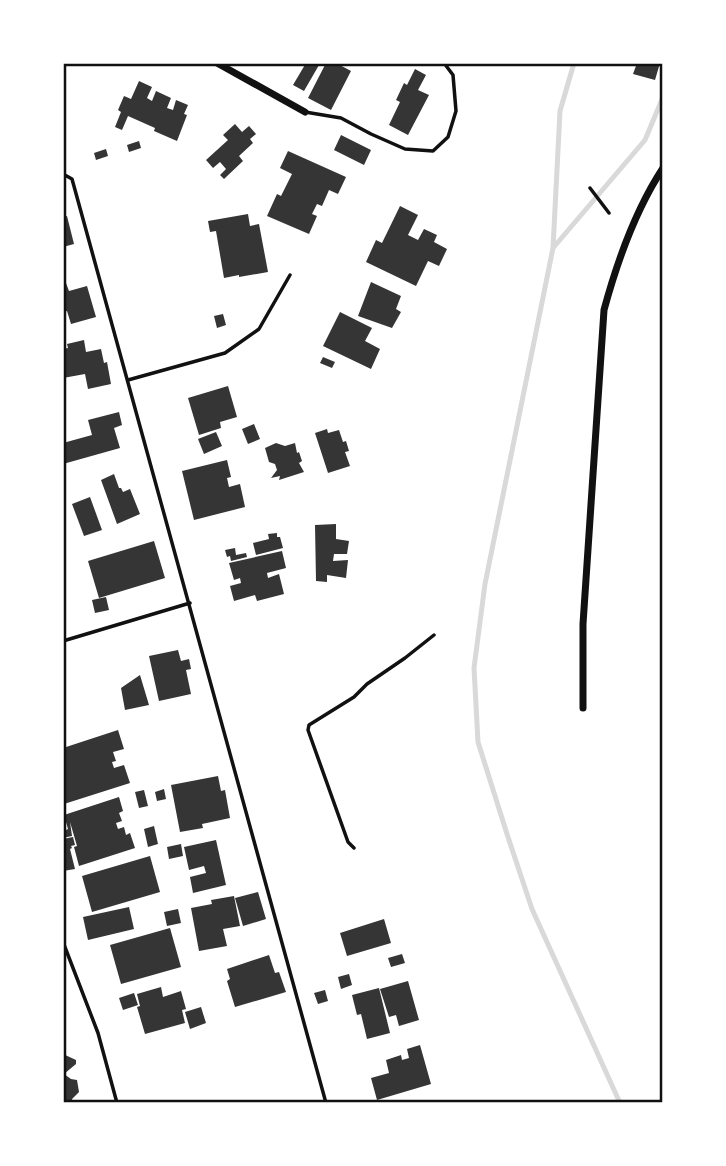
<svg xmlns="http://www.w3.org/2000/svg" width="726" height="1166" font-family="'Golos Text',sans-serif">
	<rect width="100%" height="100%" fill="#fff"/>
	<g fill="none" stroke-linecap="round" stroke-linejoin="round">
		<path stroke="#d9d9d9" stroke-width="5" d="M574,63L560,111L553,248L485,584L474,668L478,742L507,834L532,909L620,1103
			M553,248L645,140L663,97"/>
	</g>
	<path fill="#353535" d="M306,63H315L319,65L304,91L293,85Z
		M326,63H336L351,71L331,110L308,98Z
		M637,63H660L655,80L633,74Z
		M415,69L426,75L418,90L429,95L408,135L389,125L400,102L396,100L404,83L407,85Z
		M139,81L152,87L147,98L152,101L156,91L171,98L167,108L173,110L176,100L188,105L184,114L187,115L177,141L154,131L155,128L128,116L122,130L115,127L121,112L118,110L124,96L131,99Z
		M235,124L242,132L249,126L256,134L250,139L253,143L239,156L243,161L224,179L220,175L226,169L220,162L213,168L206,160L228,140L223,135Z
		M341,135L371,150L364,165L334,150Z
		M139,141L141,148L129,152L127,145Z
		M106,149L108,156L96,160L94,153Z
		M288,151L346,177L338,194L329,190L322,206L317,204L312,214L317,216L309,234L267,216L277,194L281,196L292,174L280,168Z
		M400,206L418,215L408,235L418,240L424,229L437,235L434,242L447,249L439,266L428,261L416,286L366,262L376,240L382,243Z
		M248,214L250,226L259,224L268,272L239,277V275L224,278L216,231L210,232L208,221Z
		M67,216L74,244L63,247V217Z
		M63,275L69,291L87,286L96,317L71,324L67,311L63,312Z
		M371,282L401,296L396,309L401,312L392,328L358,316Z
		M340,312L372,328L365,341L380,349L371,369L323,346Z
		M223,314L226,325L217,328L214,316Z
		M84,340L86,352L101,349L104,363L107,362L111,384L88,389L85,374L63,378V349L68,348L67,344Z
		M323,357L335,362L332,368L320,363Z
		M228,386L237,417L220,422L221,428L199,435L188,398Z
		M119,412L122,425L114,428L120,448L63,464V443L92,435L88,420Z
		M254,424L260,439L248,444L242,429Z
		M327,429L328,433L339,430L343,442L346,441L349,451L345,452L350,466L328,473L315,433Z
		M216,432L222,446L204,454L198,439Z
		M276,443L285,446L295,443L297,453L299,452L302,461L299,463L304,472L279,480L280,476L271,478L277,470L275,464L269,462L265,448Z
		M227,460L231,477L227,478L229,487L240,484L245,507L194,520L182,471Z
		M114,474L119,488H121L123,492L130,489L140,514L117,524L101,480Z
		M90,497L102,530L84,536L72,504Z
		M336,524V539L349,541L347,554H334L333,561L348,560L346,578L327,575V582L316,581L315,525Z
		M277,533V537H280L283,548L256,555L253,543L269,539L268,534Z
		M154,541L165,578L99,598L88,561Z
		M235,548L236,555L246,553L247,557L231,561L230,556L227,557L225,550Z
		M282,551L286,568L267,573L268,578L279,574L284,594L257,601L255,595L234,601L230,586L241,583L240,578L234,580L229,563Z
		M106,597L109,610L95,613L92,600Z
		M178,650L181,661L189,659L191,669L186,670L191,694L159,701L149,656Z
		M140,675L149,705L125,710L121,688Z
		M118,730L124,749L113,752L116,761L112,762L114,768L124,765L130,783L64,804L63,748Z
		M218,776L221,791L225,790L230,818L202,824L203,828L180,832L171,785Z
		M164,789L166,799L157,801L155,792Z
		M144,790L148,806L139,808L135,792Z
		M119,797L123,811L119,813L122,821L116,823L118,829L124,827L126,835L130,833L135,848L79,866L74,847L77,846L70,822L72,836L63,838V821L66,830L68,829L64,815Z
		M154,826L158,844L148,847L144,829Z
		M73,837L75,845L71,846L72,848L70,849L75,869L63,871V839Z
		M216,840L226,885L193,893L190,877L206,873L204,866L189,870L184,847Z
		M181,844L183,856L169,859L167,847Z
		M150,856L160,892L92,912L82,876Z
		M258,892L266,919L243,926L235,898Z
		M234,896L240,926L223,929L227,946L199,951L191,908L212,904L211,900Z
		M129,907L134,929L88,940L83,917Z
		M178,909L181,923L167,926L164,912Z
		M384,919L391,943L347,956L340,933Z
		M170,928L181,967L121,984L110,945Z
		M402,954L405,963L391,967L388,958Z
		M269,955L275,973L279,972L286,992L235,1007L227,981L230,979L227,969Z
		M349,974L352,985L341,989L338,977Z
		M408,981L419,1020L399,1026L396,1015L389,1017L380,989Z
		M161,987L163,997L181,991L186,1009L182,1010L185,1023L145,1034L137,1007L140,1006L137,994Z
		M379,988L390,1033L367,1039L361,1014L357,1015L352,995Z
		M325,990L328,1001L318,1004L314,993Z
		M134,993L138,1005L123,1010L119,998Z
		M201,1007L206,1023L190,1029L185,1012Z
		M420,1045L431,1084L377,1100L371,1078L389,1073L386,1060L401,1055L402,1060L409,1058L407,1049Z
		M63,1054L76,1060V1064L64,1074L71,1079L77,1080L79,1092L72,1099L73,1103H63Z"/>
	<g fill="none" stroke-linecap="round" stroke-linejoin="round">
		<path stroke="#111" stroke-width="3.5" d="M590,188L609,213
			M354,848L348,842L308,730L309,725L354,697L367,684L405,658L434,635"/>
		<path stroke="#111" stroke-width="3.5" d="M305,112L341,118L371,134L405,149L433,151L448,137L456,111L453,75L444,63
			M63,174L72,179L326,1103
			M128,380L225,353L259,329L290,275
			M63,641L190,603
			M63,942L98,1033L117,1103"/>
		<path stroke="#111" stroke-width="7" d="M217,63L305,112
			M583,708V624L604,310C617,262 636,209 663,168"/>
	</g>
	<rect width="726" height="1166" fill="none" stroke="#ffffff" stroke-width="130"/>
	<rect x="65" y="65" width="596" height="1036" fill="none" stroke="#111" stroke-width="2.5"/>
</svg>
